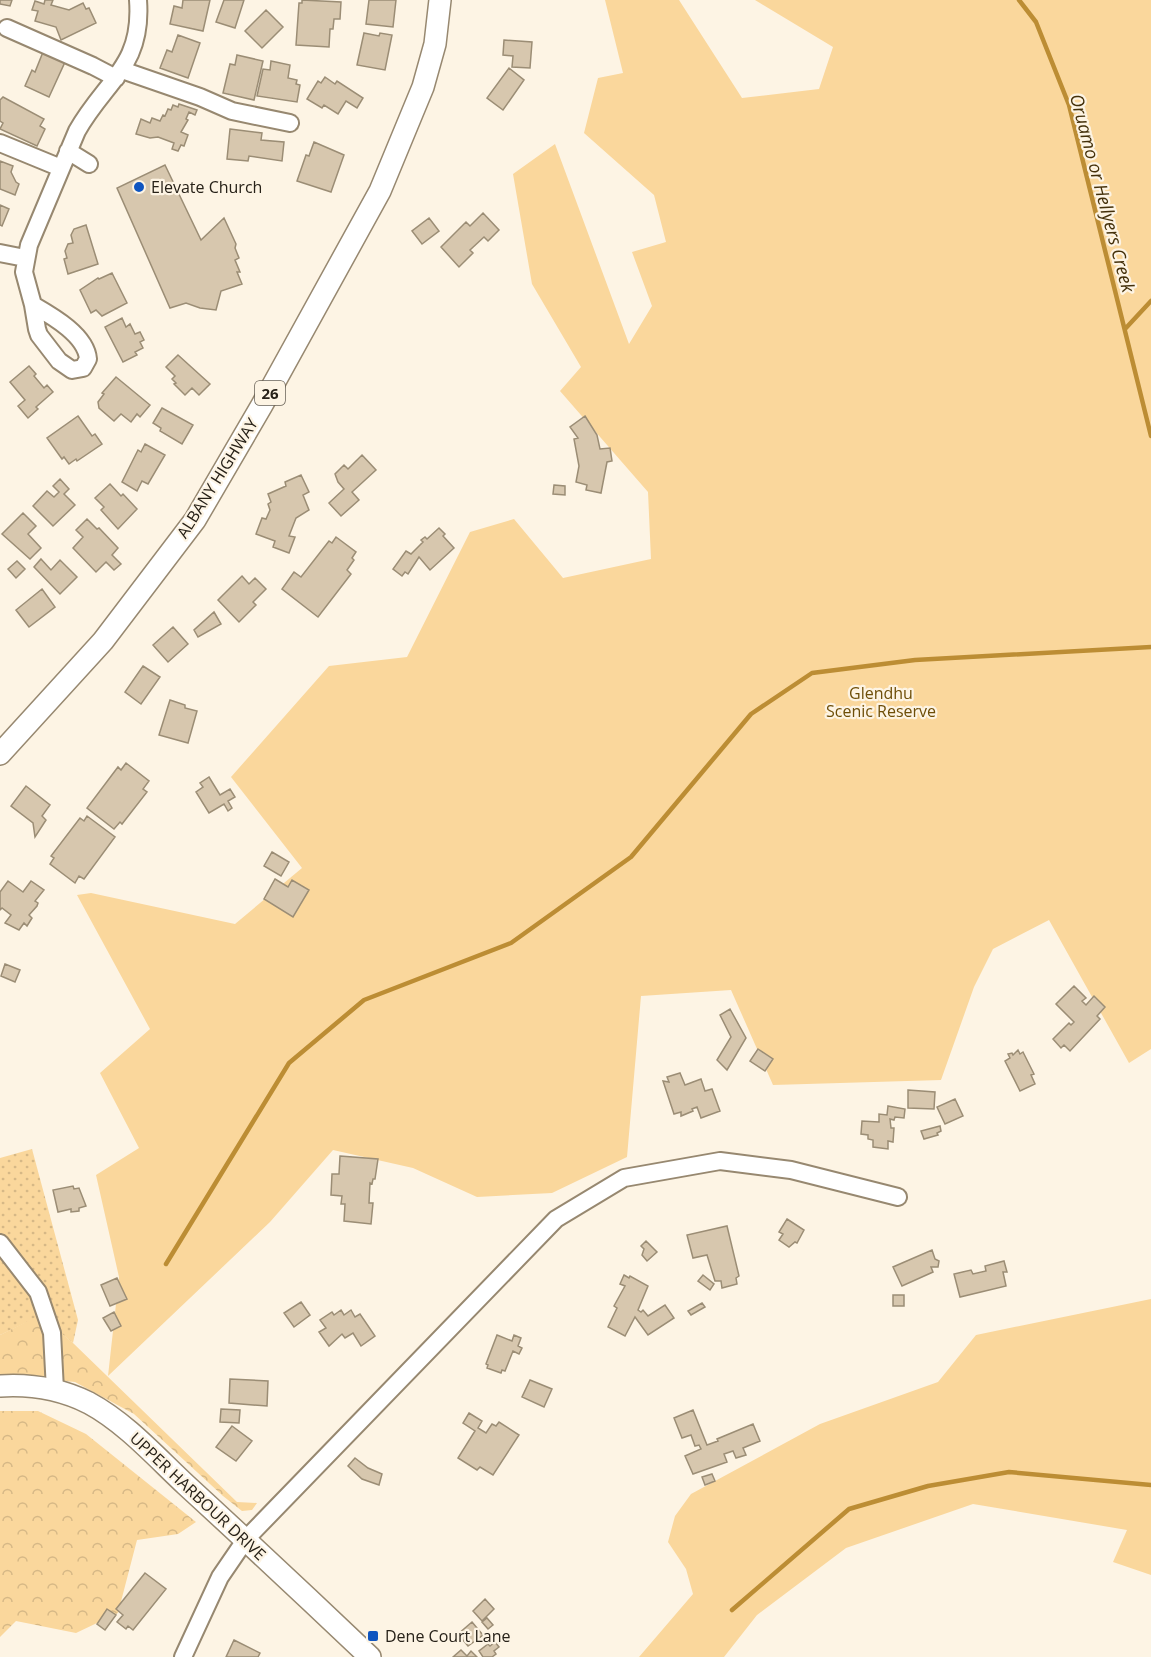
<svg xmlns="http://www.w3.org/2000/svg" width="1151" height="1657" font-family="'Open Sans',sans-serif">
	<defs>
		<pattern id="grass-dots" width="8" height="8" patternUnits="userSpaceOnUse" patternTransform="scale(1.5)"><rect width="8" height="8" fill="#fad79c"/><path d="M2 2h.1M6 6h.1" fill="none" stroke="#d6b886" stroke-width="1.8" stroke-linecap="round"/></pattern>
		<pattern id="forest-crowns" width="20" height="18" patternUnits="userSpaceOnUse" patternTransform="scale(1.5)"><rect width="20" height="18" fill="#fad79c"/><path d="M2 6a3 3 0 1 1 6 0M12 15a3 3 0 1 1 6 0" fill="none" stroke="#d6b886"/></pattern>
	</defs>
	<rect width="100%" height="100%" fill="#fdf4e4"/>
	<path fill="url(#grass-dots)" d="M32,1149L78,1320L73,1343L40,1316L0,1335V1158Z"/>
	<path fill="url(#forest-crowns)" d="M40,1315L73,1343L237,1502L257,1503L252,1510L242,1511L223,1496L134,1414L75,1382L18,1376L0,1379V1335Z
		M0,1411H38L86,1434L196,1522L178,1534L137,1540L118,1613L76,1633L16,1621L0,1637Z"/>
	<path fill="#fad79c" d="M605,0H679L742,98L819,89L833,47L755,0H1151V1049L1129,1063L1049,920L993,949L974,987L941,1080L773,1085L731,990L641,996L627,1157L552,1193L477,1197L413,1168L333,1150L270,1222L108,1376L119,1277L96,1175L139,1148L100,1073L150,1029L77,895L91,893L235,924L302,868L231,777L329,666L407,657L470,532L514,519L563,578L651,559L648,492L560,391L581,367L532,284L513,174L555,144L629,344L652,306L632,252L666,242L654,195L584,133L598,78L623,73Z
		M1151,1299V1575L1113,1562L1127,1530L973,1504L846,1548L757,1615L724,1657H639L693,1594L686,1569L668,1542L675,1516L691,1494L820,1424L938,1382L976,1335Z"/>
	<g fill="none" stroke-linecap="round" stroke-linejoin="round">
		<path stroke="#bc8d34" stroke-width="4.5" d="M1019,0L1036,22L1069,105L1151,436
			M1125,329L1151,301
			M166,1264L289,1063L364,1000L511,943L631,857L751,714L812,673L915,660L1151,647
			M732,1610L849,1509L928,1486L1009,1472L1151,1485"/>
	</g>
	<path fill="#d7c7ae" stroke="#9b8d75" stroke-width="1.5" d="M0,0H12L10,6L0,4Z
		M45,0H53L51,5L69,10L83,3L86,9L89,8L96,23L61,40L56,27L35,21L38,11L32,10L35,1L44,4Z
		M183,0H210L203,31L170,24L174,6L182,8Z
		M224,0H244L235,28L216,22Z
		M302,0L341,2L340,19H334L333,29H330L329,47L296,45L299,3H302Z
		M369,0H396L393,27L366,24Z
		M266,10L283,27L262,48L245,31Z
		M364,33L379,36L380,33L392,35L385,70L357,65Z
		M178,35L200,43L188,78L160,68L167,50L172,52Z
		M504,40L532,42L530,68L512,67L513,56L503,55Z
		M43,52L65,62L49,97L25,86L32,70L35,72Z
		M237,55L263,61L254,100L223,93L230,64L235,65Z
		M271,61L290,65L288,78L297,80L296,84L300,85L297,102L257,96L263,69L270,70Z
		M509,68L524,80L503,110L487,98Z
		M325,77L335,84L337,81L363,98L357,108L346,101L338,114L324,105L322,108L307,99L318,81L321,83Z
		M3,97L44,119L40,126L45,129L37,146L0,129L3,123L0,121V100Z
		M179,104L197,110L195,115L189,112L186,119L188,120L181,132L188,135L184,146L181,145L178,151L172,149L174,143L158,137L150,138L136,134L141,119L150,123L152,118L160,121L163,115L165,116L168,109L171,110L173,105L178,107Z
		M230,129L262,133L261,140L284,142L282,161L249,156L248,161L227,159Z
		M314,142L344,155L331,192L297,181L306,155L309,156Z
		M0,161L13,166L11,172L16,182L19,184L15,195L0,189Z
		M165,165L201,240L224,218L236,244L235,248L239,258L235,260L240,272H237L242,284L221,291L216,310L200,308L186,303L170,308L117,188Z
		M0,205L9,209L2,226L0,225Z
		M483,213L499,230L488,241L484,237L470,250L473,253L459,267L441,247L466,222L470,226Z
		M429,218L439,231L422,244L412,231Z
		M86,225L98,264L68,274L64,259L67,258L65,251L68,244L73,243L71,235L74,229Z
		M112,273L127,303L102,316L96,310L91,313L80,290L98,278L99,279Z
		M122,318L126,327L130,324L135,334L140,332L144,340L140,342L143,348L135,352L137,355L123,362L105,327Z
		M178,355L210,384L199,395L192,388L185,395L174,384L176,383L172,379L175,376L166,367Z
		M29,366L36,374L34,376L44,388L47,385L53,392L36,407L38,409L28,418L18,406L25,400L10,382Z
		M116,377L150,405L140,417L137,414L131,422L121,414L114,421L99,408L98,402L104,394L102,393Z
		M162,408L193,425L182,444L160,431L161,428L153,423Z
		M78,416L92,436L95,434L102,444L77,461L76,459L69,464L64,457L62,459L47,438Z
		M585,416L597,435L600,449L610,448L612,461L607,462L601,493L586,490L587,485L576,482L579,466L574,439L578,438L570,427Z
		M145,444L165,455L148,484L142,481L137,491L122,482L138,450L141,452Z
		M362,455L376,470L352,492L359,500L341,516L329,503L344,489L338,482L335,474L344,465L348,469Z
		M301,475L309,492L303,495L309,510L296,518L289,536L295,537L289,553L273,547L275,541L256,534L262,518L266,519L270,510L268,504L271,502L268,494L286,486L285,482Z
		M60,479L69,489L64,494L75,505L53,526L33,506L47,491L54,497L59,492L53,486Z
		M110,484L121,496L123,494L137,509L118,529L101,510L104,507L95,498Z
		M554,485L565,486V495L553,494Z
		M23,513L36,526L28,534L41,548L30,559L2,534Z
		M87,519L97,529L99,528L118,548L112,555L121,564L114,570L106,562L96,572L73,548L83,537L76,530Z
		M439,528L445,534L443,536L454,548L430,570L419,557L408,574L405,572L402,576L393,569L406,551L411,554L423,542L421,540L425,537L427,539Z
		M336,537L356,552L352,558L354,560L347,570L351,574L318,617L282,589L294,572L301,577L329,541L332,543Z
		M41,559L51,570L60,560L77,577L60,594L34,567Z
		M17,561L25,569L16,578L8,569Z
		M242,576L249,584L255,578L266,589L253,602L256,605L239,622L218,600Z
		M42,589L55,607L29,627L16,610Z
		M214,612L221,624L198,637L194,630Z
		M173,627L188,644L168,662L153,645Z
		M143,666L160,677L141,704L125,692Z
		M170,700L185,705V708L197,711L188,743L159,735Z
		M126,763L149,781L143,789L147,792L122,824L120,822L114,829L87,808L118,767L121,770Z
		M209,777L220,795L230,789L235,797L228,801L232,808L228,811L224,804L209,813L196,792L203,787L200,783Z
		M26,786L50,805L42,816L46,820L35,837L33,823L11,806Z
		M87,816L115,837L84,879L79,876L75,883L50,864L54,858L51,856L80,818L84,821Z
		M272,852L289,862L281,876L264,866Z
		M275,879L288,887L292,880L309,890L293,917L264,899Z
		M8,881L23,892L31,881L44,890L35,901L38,903L37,906L29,915L32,918L27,926L24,923L19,930L5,923L11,915L2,908L0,910V892Z
		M5,964L20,970L15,982L1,976Z
		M1074,986L1086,998L1082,1001L1086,1005L1094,996L1105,1007L1097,1016L1100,1019L1070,1051L1064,1045L1061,1048L1053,1039L1069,1023L1071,1025L1074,1022L1056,1004Z
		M730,1009L746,1038L727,1070L717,1060L731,1037L720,1015Z
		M758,1049L773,1059L765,1071L750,1061Z
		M1018,1050L1020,1054L1023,1052L1034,1074L1031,1075L1035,1084L1020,1091L1005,1061L1010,1058L1008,1054L1012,1053L1013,1055Z
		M680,1073L685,1085L701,1079L705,1091L712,1089L720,1111L701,1118L697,1107L692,1109L693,1111L681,1116V1112L674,1114L663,1081L669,1082L667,1077Z
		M908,1090L935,1092L934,1109L908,1108Z
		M955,1099L963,1116L945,1124L937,1107Z
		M888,1106L905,1109L904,1118L895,1117L894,1120L890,1119L891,1128H894L893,1142L888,1141V1149L873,1147V1140L868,1139V1135L861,1134L862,1121L879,1122V1114L887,1115Z
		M940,1126L941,1131L937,1133L938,1135L924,1139L921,1131Z
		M340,1156L378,1159L375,1179H373L372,1184L370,1183L369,1203H373L371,1224L344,1221L345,1204H341L342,1196L331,1195L332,1174H339Z
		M73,1186L74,1189L79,1188L86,1206L79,1208V1211L71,1212V1209L58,1212L53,1190Z
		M787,1219L804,1230L797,1243L795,1242L789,1247L779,1240L783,1234L779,1232Z
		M727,1226L739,1276L736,1278L737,1284L722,1288L721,1281H715L707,1255L693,1258L687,1235Z
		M646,1241L657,1252L647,1261L642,1255L644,1249L641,1246Z
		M932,1250L935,1259L939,1261L938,1267H931L933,1272L902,1286L893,1267Z
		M1004,1261L1007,1272H1003L1006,1286L960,1297L954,1274L971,1270L973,1274L986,1271L985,1266Z
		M624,1275L629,1278L630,1276L648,1286L638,1310L641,1312L643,1310L648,1316L665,1305L674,1318L648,1335L635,1317L625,1336L608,1327L617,1308L614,1306L625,1286L620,1284Z
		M703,1275L714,1284L710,1290L698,1281Z
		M117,1278L127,1299L110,1306L101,1285Z
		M893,1295H904V1306H893Z
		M301,1302L310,1315L294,1327L284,1313Z
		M702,1303L705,1307L691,1315L688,1311Z
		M341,1310L344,1315L351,1310L355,1317L360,1314L375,1336L361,1346L353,1333L345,1338L342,1334L329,1346L319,1332L326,1328L320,1320L332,1312L334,1315Z
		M114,1312L121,1326L111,1331L103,1318Z
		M497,1335L512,1341L514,1335L521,1338L518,1346L522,1348L519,1354L513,1351L505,1371L502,1370L501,1373L487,1368L488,1365L486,1364Z
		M230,1379L268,1381L267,1406L229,1403Z
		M530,1380L552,1389L544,1407L522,1397Z
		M221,1409L240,1410L239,1423L220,1422Z
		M693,1410L707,1445L718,1441L717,1439L753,1424L760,1441L743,1448L746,1455L736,1458L733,1451L724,1454L727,1462L693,1474L685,1456L701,1449L699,1445L695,1446L691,1435L682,1438L674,1418Z
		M469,1413L482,1421L478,1428L486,1433L492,1424L496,1426L499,1422L519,1435L493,1475L480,1467L477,1470L458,1458L475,1431L463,1423Z
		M232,1426L252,1441L236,1461L216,1447Z
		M355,1458L368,1468L382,1474L379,1485L362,1479L348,1466Z
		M712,1474L715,1481L705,1485L702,1477Z
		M145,1573L166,1589L133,1630L128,1626L126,1629L117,1622L123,1615L116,1609Z
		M485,1599L494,1609L482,1621L473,1611Z
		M107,1609L116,1615L105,1630L97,1624Z
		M487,1618L493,1625L488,1629L482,1622Z
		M472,1622L483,1635L468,1646L458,1634Z
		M234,1640L260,1653L258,1657H226Z
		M495,1642L499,1647L494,1651L496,1654L492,1657H483L479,1651L488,1644L490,1646Z
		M461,1650L467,1656L471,1651L477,1657H453Z"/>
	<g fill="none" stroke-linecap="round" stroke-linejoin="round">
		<defs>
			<path id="minor" d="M7,28L93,66L116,78
				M122,70L200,97L232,111L290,123
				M0,143L61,168
				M68,151L89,164
				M0,253L25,258
				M33,305C52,316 86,335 88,359L83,368L72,370L59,361L39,335L37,329L33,305L24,272L29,245L77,131C106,80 143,66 138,0
				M0,1243L38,1292L52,1333L55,1390
				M183,1657L220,1577L246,1539L556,1219L624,1178L720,1161L791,1170L898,1197"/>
			<path id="major" d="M0,754L103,641L195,520L262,405L380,191L423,87L435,44L440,0
				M0,1386C31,1384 61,1389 89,1403C126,1423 156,1457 186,1485C248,1542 309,1599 370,1657"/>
		</defs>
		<use href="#minor" stroke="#978870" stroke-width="20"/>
		<use href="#major" stroke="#978870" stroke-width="24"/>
		<use href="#minor" stroke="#fff" stroke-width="16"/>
		<use href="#major" stroke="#fff" stroke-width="21"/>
	</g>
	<g fill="#0f55c0" stroke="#fdf4e4" stroke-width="2">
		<circle cx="139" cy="187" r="6"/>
		<rect x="367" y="1630" width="12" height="12" rx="3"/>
	</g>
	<g text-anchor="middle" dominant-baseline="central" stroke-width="4.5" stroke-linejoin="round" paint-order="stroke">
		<rect fill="#fdf4e4" stroke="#676055" stroke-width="1.5" x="255" y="381" width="30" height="24" rx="4.5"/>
		<g font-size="15" font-weight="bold" fill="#272118">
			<text x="270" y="393">26</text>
		</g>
		<g font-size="16" fill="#272118" stroke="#fdf4e4" text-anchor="start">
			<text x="151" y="187">Elevate Church</text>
			<text x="385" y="1636">Dene Court Lane</text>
		</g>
		<g font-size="16" fill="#272118" stroke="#fdf4e4">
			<text transform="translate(217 478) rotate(-58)">ALBANY HIGHWAY</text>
			<text transform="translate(198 1496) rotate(43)">UPPER HARBOUR DRIVE</text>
		</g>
		<g font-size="16" fill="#6e4e08" stroke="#fdf4e4">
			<text x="881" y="693">Glendhu<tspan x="881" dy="18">Scenic Reserve</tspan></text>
		</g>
		<g font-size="18" font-style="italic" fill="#44300a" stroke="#fdf4e4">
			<text transform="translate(1103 193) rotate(75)">Oruamo or Hellyers Creek</text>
		</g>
	</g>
</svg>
